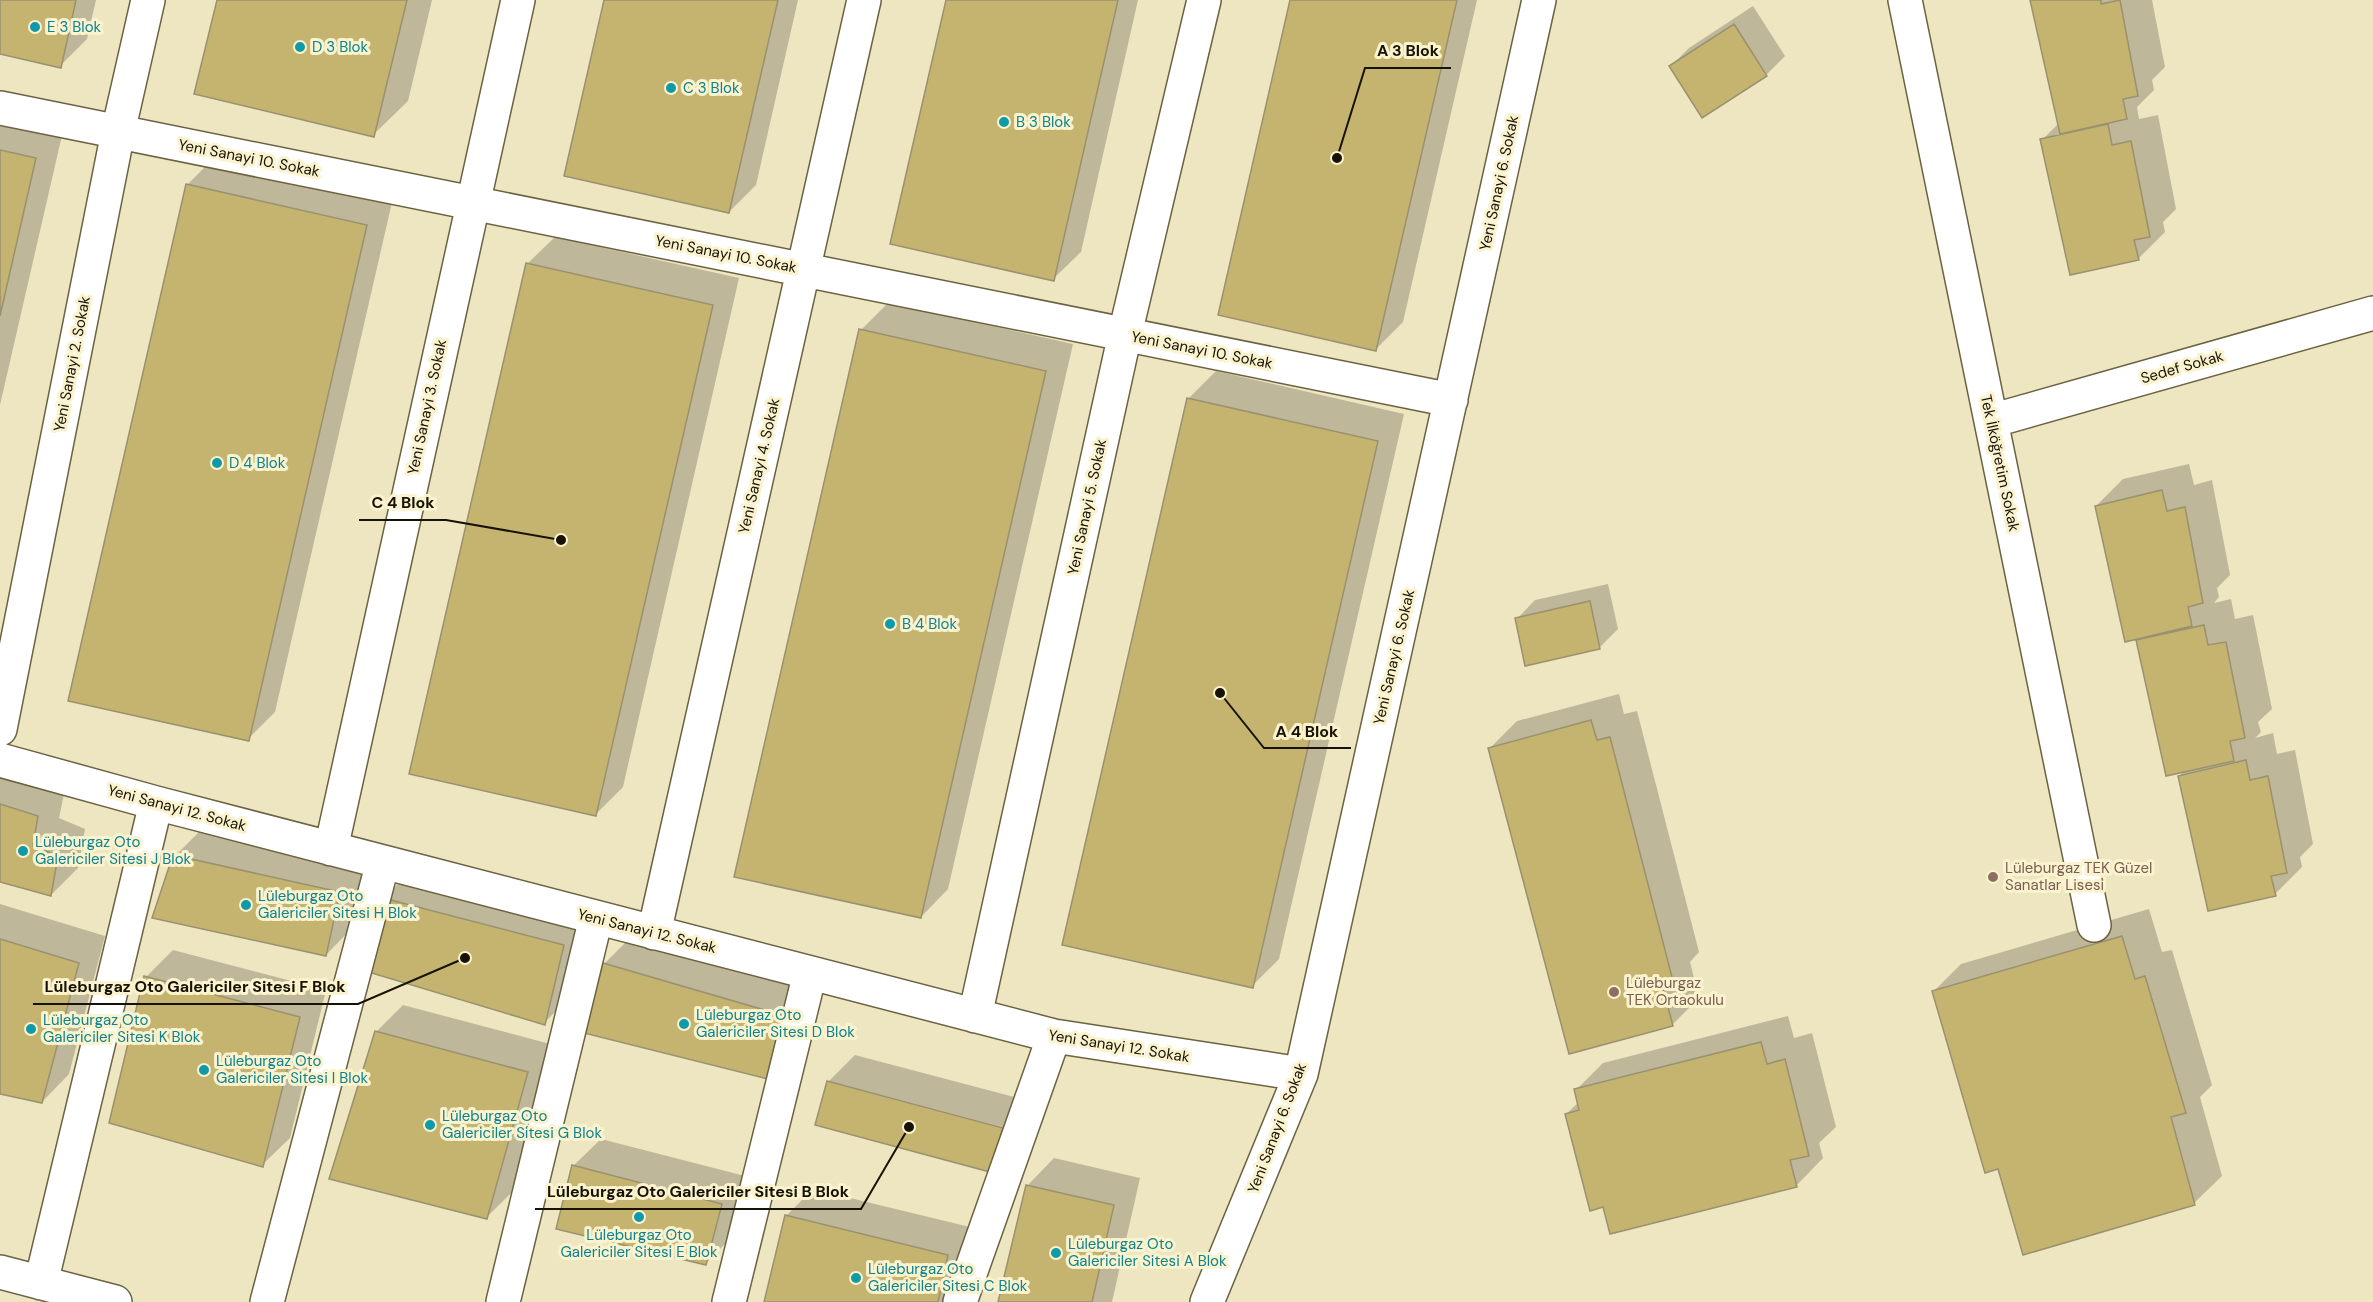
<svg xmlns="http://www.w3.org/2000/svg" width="2373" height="1302" font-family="'DM Sans',sans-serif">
	<rect width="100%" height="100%" fill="#eee5c1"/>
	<path fill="#0003" fill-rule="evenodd" d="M0,0H96L87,39L60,66L0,53Z
		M218,0H432L408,101L373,135Z
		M605,0H798L756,185L729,212Z
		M948,0H1138L1081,252L1053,279Z
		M1292,0H1477L1403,322L1376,349Z
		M2031,0H2152L2165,67L2152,80L2154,90L2137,107L2139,119L2158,115L2176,209L2163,222L2165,232L2138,259L2042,140L2059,123Z
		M1753,6L1785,56L1766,75L1671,66L1689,48Z
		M0,117L63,131L0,405Z
		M215,157L393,198L275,712L248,739L187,185Z
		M555,237L739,278L623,787L596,814L527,264Z
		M888,303L1073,344L948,889L921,917L861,330Z
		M1216,371L1404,414L1279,959L1252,986L1188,399Z
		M2189,464L2194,485L2212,480L2230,575L2217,588L2219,597L2214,603L2231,599L2235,619L2253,615L2272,709L2258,722L2261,732L2255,738L2273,733L2277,754L2295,750L2313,844L2300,857L2302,867L2275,894L2179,776L2186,770L2167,774L2137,637L2096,506L2123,479Z
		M1608,584L1618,629L1599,648L1517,619L1535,600Z
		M1619,694L1624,714L1637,711L1699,952L1690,962L1699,998L1672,1025L1490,748L1517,721Z
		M0,769L65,789L59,818L85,829L78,868L51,895L0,881Z
		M202,829L366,865L353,927L326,955L175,856Z
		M411,871L591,918L571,996L544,1023L384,898Z
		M0,904L105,936L69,1074L42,1102L0,1092Z
		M2149,909L2162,952L2172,950L2212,1085L2200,1097L2222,1176L2194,1203L1999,1167L1934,991L1961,964Z
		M631,937L811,989L795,1050L604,964Z
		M173,950L326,990L290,1138L262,1165L146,977Z
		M403,1005L554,1045L514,1190L487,1217L376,1032Z
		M1788,1016L1794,1038L1812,1033L1836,1127L1819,1143L1823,1158L1796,1186L1604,1205L1566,1114L1579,1102L1576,1090L1603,1063Z
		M855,1055L1029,1101L990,1170L828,1082ZM844,1085L1010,1129L1009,1132L844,1088Z
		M601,1139L749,1177L733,1236L706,1263L573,1166Z
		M1054,1158L1140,1178L1112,1302H1000L1027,1186Z
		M813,1189L974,1228L960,1302H765L786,1216Z"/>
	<path fill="#c5b470" stroke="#9a916f" stroke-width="1.5" d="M0,0H76L61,68L0,54Z
		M217,0H407L374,137L194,94Z
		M604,0H778L729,213L564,176Z
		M946,0H1118L1054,281L890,244Z
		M1290,0H1457L1376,351L1218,315Z
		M2030,0H2101V4L2120,0L2138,96L2123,99L2127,119L2060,134Z
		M1734,24L1767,76L1702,118L1669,66Z
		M2108,124L2112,145L2131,141L2150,237L2134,240L2139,260L2070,275L2040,139Z
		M0,150L36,158L0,316Z
		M186,184L367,225L249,741L68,701Z
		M526,263L713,305L596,816L409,774Z
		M859,329L1046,371L921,918L734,877Z
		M1187,398L1378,441L1253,988L1062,945Z
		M2162,490L2167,511L2185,507L2203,603L2188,607L2192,626L2125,642L2095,506Z
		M1590,601L1600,649L1525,666L1515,618Z
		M2204,625L2208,645L2226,642L2245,738L2230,741L2234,761L2166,776L2136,640Z
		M1591,720L1597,740L1610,737L1673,981L1662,984L1673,1026L1569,1054L1488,748Z
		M2246,760L2250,780L2268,776L2287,873L2271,876L2276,896L2208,911L2178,776Z
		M0,804L38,816L33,846L58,856L51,896L0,882Z
		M173,855L340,892L326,956L152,918Z
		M383,898L564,945L545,1025L365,971Z
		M2122,936L2135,979L2145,976L2186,1113L2171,1117L2195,1205L2023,1255L1998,1169L1985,1173L1932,991Z
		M0,939L79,963L42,1103L0,1094Z
		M603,963L785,1016L768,1079L584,1033Z
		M144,976L300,1017L263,1167L109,1123Z
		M375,1031L528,1072L487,1219L329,1179Z
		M1761,1042L1767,1064L1785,1059L1809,1156L1790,1160L1797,1187L1610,1234L1603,1207L1590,1211L1565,1114L1579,1110L1574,1089Z
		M827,1081L1003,1128L990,1172L815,1125Z
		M572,1165L722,1204L706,1265L556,1229Z
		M1026,1185L1114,1205L1092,1302H998Z
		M785,1215L948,1255L938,1302H764Z"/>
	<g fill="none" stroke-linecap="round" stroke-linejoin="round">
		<defs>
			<path id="minor" d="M1905,0L2094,925
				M0,108L1451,400
				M1991,421L2373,313
				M0,729L118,132L148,0
				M0,760L156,803L1054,1036L1301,1074
				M331,849L518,0
				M654,933L864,0
				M975,1016L1125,334L1204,0
				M0,1272L115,1302
				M41,1283L156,803
				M267,1302L383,862
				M503,1302L596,918
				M729,1302L810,973
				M960,1302L1054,1036
				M1207,1302L1301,1074L1539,0"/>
		</defs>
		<use href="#minor" stroke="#6b6242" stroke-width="36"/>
		<use href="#minor" stroke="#fff" stroke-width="33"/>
	</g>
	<g fill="#0f9aa8" stroke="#fbf2ce" stroke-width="2">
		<circle cx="35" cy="27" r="6"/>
		<circle cx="300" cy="47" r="6"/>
		<circle cx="671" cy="88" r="6"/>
		<circle cx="1004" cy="122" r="6"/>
		<circle cx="217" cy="463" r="6"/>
		<circle cx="890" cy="624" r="6"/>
		<circle cx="23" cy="851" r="6"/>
		<circle cx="246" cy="905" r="6"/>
		<circle cx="684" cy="1024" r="6"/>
		<circle cx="31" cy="1029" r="6"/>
		<circle cx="204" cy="1070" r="6"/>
		<circle cx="430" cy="1125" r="6"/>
		<circle cx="639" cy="1217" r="6"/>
		<circle cx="1056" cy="1253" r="6"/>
		<circle cx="856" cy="1278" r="6"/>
	</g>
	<g fill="#8d6e63" stroke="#fbf2ce" stroke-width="2">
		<circle cx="1993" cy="877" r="6"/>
		<circle cx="1614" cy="992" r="6"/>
	</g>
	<g text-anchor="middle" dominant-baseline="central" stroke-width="6" stroke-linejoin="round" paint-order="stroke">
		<g font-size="15" fill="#0d838f" stroke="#fbf2ce" text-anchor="start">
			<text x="47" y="27">E 3 Blok</text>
			<text x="312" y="47">D 3 Blok</text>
			<text x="683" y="88">C 3 Blok</text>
			<text x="1016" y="122">B 3 Blok</text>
			<text x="229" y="463">D 4 Blok</text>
			<text x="902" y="624">B 4 Blok</text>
			<text x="35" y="842">Lüleburgaz Oto<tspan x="35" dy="17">Galericiler Sitesi J Blok</tspan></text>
			<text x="258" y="896">Lüleburgaz Oto<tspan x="258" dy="17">Galericiler Sitesi H Blok</tspan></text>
			<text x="696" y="1015">Lüleburgaz Oto<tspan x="696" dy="17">Galericiler Sitesi D Blok</tspan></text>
			<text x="43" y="1020">Lüleburgaz Oto<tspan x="43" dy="17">Galericiler Sitesi K Blok</tspan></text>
			<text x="216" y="1061">Lüleburgaz Oto<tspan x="216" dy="17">Galericiler Sitesi I Blok</tspan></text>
			<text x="442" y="1116">Lüleburgaz Oto<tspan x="442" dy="17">Galericiler Sitesi G Blok</tspan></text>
			<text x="639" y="1235" text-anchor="middle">Lüleburgaz Oto<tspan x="639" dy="17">Galericiler Sitesi E Blok</tspan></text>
			<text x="1068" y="1244">Lüleburgaz Oto<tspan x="1068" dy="17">Galericiler Sitesi A Blok</tspan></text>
			<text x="868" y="1269">Lüleburgaz Oto<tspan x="868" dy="17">Galericiler Sitesi C Blok</tspan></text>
		</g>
		<g font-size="15" fill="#161306" stroke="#fbf2ce">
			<text transform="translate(249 158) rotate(11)">Yeni Sanayi 10. Sokak</text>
			<text transform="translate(1499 183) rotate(-78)">Yeni Sanayi 6. Sokak</text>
			<text transform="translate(726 254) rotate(11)">Yeni Sanayi 10. Sokak</text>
			<text transform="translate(1202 350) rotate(11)">Yeni Sanayi 10. Sokak</text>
			<text transform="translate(72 364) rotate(-79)">Yeni Sanayi 2. Sokak</text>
			<text transform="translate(2182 367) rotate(-16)">Sedef Sokak</text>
			<text transform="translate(427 407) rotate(-78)">Yeni Sanayi 3. Sokak</text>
			<text transform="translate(2000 463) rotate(78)">Tek İlköğretim Sokak</text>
			<text transform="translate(759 466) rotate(-77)">Yeni Sanayi 4. Sokak</text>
			<text transform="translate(1087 507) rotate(-78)">Yeni Sanayi 5. Sokak</text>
			<text transform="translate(1394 657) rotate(-77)">Yeni Sanayi 6. Sokak</text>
			<text transform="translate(177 808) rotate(15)">Yeni Sanayi 12. Sokak</text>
			<text transform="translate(647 931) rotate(14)">Yeni Sanayi 12. Sokak</text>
			<text transform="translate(1119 1046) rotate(9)">Yeni Sanayi 12. Sokak</text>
			<text transform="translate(1277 1128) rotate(-69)">Yeni Sanayi 6. Sokak</text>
		</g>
		<g font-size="15" fill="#785e54" stroke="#fbf2ce" text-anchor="start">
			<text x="2005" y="868">Lüleburgaz TEK Güzel<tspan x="2005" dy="17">Sanatlar Lisesi</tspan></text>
			<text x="1626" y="983">Lüleburgaz<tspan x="1626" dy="17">TEK Ortaokulu</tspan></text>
		</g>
	</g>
	<path fill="none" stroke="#161306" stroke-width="2" d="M1337 158L1365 68H1451M561 540L446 520H359M1220 693L1264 748H1351M465 958L358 1004H33M909 1127L861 1209H535"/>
	<g fill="#161306" stroke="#fbf2ce" stroke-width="2">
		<circle cx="1337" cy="158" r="6"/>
		<circle cx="561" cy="540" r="6"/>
		<circle cx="1220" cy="693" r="6"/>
		<circle cx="465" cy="958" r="6"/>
		<circle cx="909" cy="1127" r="6"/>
	</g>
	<g font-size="16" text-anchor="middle" font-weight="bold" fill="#161306" stroke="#fbf2ce" stroke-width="6" stroke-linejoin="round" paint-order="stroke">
		<text x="1408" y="56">A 3 Blok</text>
		<text x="403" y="508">C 4 Blok</text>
		<text x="1307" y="737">A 4 Blok</text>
		<text x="195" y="992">Lüleburgaz Oto Galericiler Sitesi F Blok</text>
		<text x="698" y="1197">Lüleburgaz Oto Galericiler Sitesi B Blok</text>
	</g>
</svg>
